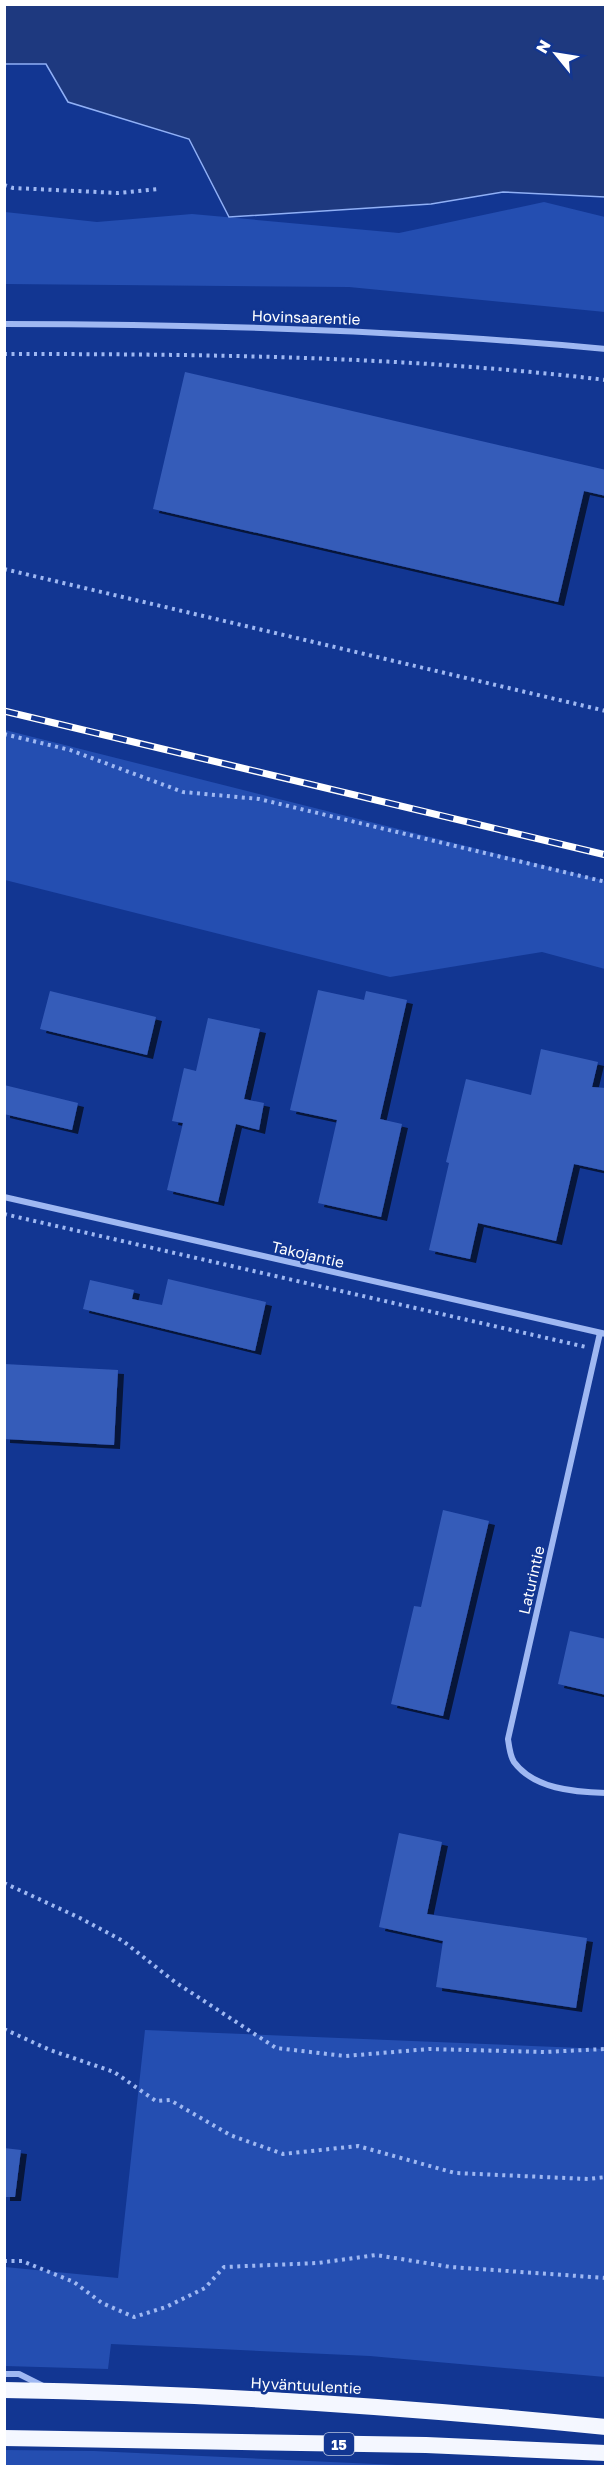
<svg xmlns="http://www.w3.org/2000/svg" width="610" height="2471" font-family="'Golos Text',sans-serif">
	<defs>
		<filter id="shadow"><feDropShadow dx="6" dy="4" stdDeviation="0" flood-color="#0009"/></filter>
	</defs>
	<rect width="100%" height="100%" fill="#123692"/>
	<path fill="#244eb1" d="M544,202L605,217V312L349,287L5,284V212L97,222L192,214L399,233Z
		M5,730L605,881V969L542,952L390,977L5,880Z
		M145,2030L605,2049V2377L370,2356L111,2344L108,2369L5,2366V2267L118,2278Z
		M5,2450L94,2451L419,2466H5Z"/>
	<path fill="#1e397f" stroke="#90b0f6" stroke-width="1.5" d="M4,5H605V197L503,192L431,204L229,217L189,139L68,102L46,64H5Z"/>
	<path fill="#365cb9" filter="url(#shadow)" d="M185,372L606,470V496L584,491L558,602L153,509Z
		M318,990L364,1000L366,991L407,1000L380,1119L402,1124L381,1217L318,1203L337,1120L290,1110Z
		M50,991L156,1017L147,1055L40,1029Z
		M208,1018L260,1029L244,1099L264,1103L259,1130L236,1124L218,1202L167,1190L183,1123L172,1121L184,1068L196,1071Z
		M541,1049L598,1062L592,1087L606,1088V1171L574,1164L556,1241L478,1223L470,1259L429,1250L449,1163L446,1162L466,1079L531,1095Z
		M4,1085L78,1103L72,1130L4,1114Z
		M168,1279L266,1302L255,1351L83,1309L90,1280L134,1290L132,1299L162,1305Z
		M4,1364L118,1370L114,1445L4,1439Z
		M443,1510L489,1521L443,1716L391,1704L414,1606L421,1607Z
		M570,1631L606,1639V1695L558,1684Z
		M399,1833L442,1842L427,1914L587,1938L576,2008L436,1987L443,1941L379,1927Z
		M4,2148L21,2150L15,2197H4Z"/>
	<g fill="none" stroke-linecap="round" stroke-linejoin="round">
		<path stroke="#9fb8f2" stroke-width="4" stroke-dasharray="3 4.5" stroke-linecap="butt" d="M4,185L13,188L118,193L159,189
			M4,354C205,354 406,356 606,380
			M4,569L606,711
			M4,734L70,750L183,792L259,799L606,882
			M4,1214L586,1347
			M4,1883L80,1918L123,1941L175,1982L276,2048L345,2056L429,2049L544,2052L606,2049
			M4,2029L50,2050L114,2072L156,2101L170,2100L230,2135L283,2154L358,2146L455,2173L588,2179L606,2177
			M4,2261H22L74,2282L102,2303L134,2317L166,2307L205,2288L224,2267L318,2263L376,2255L451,2267L606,2278"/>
		<path stroke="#9fb8f2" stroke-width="6" d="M4,324C205,324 405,330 606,349
			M4,1197L606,1334
			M600,1333L508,1739C509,1746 510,1756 514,1762C534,1789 574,1792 606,1793
			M4,2374H19L43,2386"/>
		<path stroke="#f4f7ff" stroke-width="16" d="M4,2390C205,2393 406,2407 606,2427
			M4,2438L426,2445L606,2453"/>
		<defs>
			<path id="rail" d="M4,711L606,855"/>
		</defs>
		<use href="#rail" stroke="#fff" stroke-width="7"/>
		<use href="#rail" stroke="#123692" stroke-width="4.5" stroke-dasharray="14" stroke-linecap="butt"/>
	</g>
	<g text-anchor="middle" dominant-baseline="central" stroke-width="5" stroke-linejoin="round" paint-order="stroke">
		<rect fill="#123692" stroke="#b8c3de" stroke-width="1.5" x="324" y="2433" width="30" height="22" rx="4.5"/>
		<g font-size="14" font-weight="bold" fill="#fff">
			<text x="339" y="2444">15</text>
		</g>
		<g font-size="15" fill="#fff" stroke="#123692">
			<text transform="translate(306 317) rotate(2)">Hovinsaarentie</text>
			<text transform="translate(308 1254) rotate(13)">Takojantie</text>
			<text transform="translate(531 1580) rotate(-77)">Laturintie</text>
			<text transform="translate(306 2385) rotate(3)">Hyväntuulentie</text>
		</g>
	</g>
	<rect width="610" height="2471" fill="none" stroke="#ffffff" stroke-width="12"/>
	<g transform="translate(556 54) rotate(300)" stroke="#123692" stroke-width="4.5" paint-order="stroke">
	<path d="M0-4.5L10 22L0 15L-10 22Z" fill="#ffffff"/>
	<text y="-9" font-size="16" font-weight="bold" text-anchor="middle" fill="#ffffff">N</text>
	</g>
</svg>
